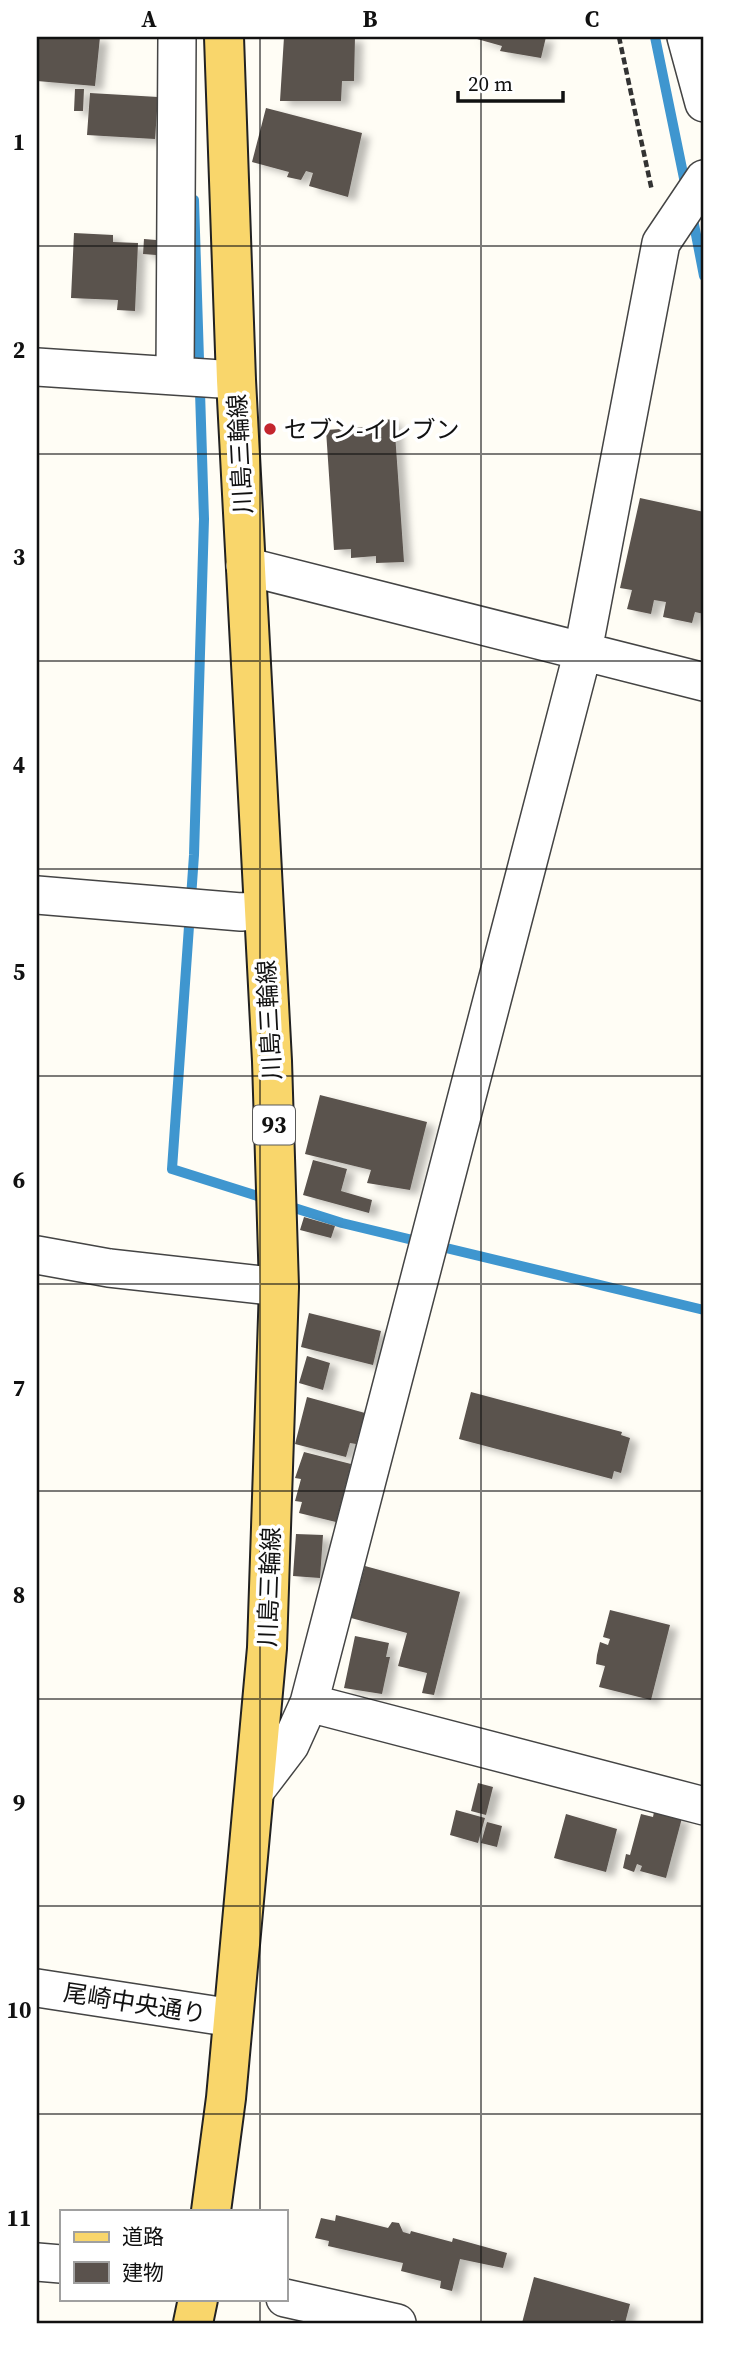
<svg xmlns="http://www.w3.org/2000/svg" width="741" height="2360" font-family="'Source Serif 4','Noto Sans JP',serif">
	<defs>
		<filter id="shadow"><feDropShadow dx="8" dy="4.5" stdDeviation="3.5" flood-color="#0004"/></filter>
	</defs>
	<rect width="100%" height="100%" fill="#fffdf5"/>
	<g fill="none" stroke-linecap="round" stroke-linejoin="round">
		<path stroke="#3f96cf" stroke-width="10" d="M655,37L686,188
			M194,200L204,519L194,855L172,1169L270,1200
			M692,214L704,276
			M285,1205L342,1223L704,1310"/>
	</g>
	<path fill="#5a524d" filter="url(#shadow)" d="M37,37H100L95,86L37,81Z
		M284,37H355L354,81H342L341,101H280Z
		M470,37H546L541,58L500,51L502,46Z
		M75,89H84L83,111H74Z
		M90,93L158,97L155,139L87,135Z
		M266,108L362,133L348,197L309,186L313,173L306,171L301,180L287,177L289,172L252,162Z
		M74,233L113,235V242L138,243L135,311L117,310L118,300L71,298Z
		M144,239L156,240V255L143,254Z
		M394,419L404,562L376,563V556L351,558V549L334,550L326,430L383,426V420Z
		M640,498L704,512V614L695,612L692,623L663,617L666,602L654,600L651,614L627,609L632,590L620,588Z
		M320,1095L427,1122L410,1190L367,1183L371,1170L305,1154Z
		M313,1160L347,1169L341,1191L372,1200L369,1213L303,1195Z
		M304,1217L335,1226L331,1238L300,1230Z
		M309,1313L381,1331L373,1365L301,1347Z
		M307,1356L330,1363L323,1390L299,1383Z
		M471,1392L622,1432L621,1435L630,1438L621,1473L614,1471L612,1479L459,1439Z
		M307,1397L365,1413L356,1444L350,1443L346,1457L295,1444Z
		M304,1452L351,1464L336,1522L299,1513L302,1502L295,1501L301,1479L295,1478Z
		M296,1534L323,1535L320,1578L293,1576Z
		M365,1566L460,1592L434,1695L422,1693L427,1673L398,1666L407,1633L351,1618Z
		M610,1610L670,1625L651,1700L599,1687L605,1666L596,1664L597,1655L600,1642L608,1645L610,1639L603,1637Z
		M355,1636L389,1643L386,1657H390L382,1694L344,1688Z
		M478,1783L493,1787L486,1815L471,1811Z
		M456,1810L485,1818L478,1843L450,1835Z
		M654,1812L682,1818L666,1878L640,1871L642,1866L637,1864L634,1872L623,1868L626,1854L630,1855L641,1814L653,1817Z
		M566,1814L617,1829L606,1872L554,1858Z
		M487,1822L502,1826L497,1847L481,1843Z
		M336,2215L388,2228L392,2222L399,2223L403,2232L410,2234L411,2231L452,2242L453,2238L507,2253L503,2268L460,2259L452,2291L440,2288L441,2281L401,2271L403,2263L328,2246L329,2241L315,2238L321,2218L335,2221Z
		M534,2277L630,2304L625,2323L611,2320L610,2323H522Z"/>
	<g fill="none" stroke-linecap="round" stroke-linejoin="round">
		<defs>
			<path id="minor" d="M686,37L704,103
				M37,367L236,380
				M175,376L177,37
				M245,566L704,682
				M37,895L241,912L264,910
				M37,1255L109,1268L279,1287
				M309,1703L704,1806
				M255,1791L290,1745L309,1703L583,651L661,243L704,179
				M37,1988L233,2018
				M37,2262L61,2264
				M285,2298L397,2323"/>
			<path id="major" d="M211,2211L226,2098L267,1648L279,1287L272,1061L236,380L224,37
				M193,2323L198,2299"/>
		</defs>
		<use href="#minor" stroke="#444" stroke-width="40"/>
		<use href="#major" stroke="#222" stroke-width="42"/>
		<path stroke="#333" stroke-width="4.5" stroke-dasharray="7 3.5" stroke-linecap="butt" d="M619,37L652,191"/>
		<use href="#minor" stroke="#fff" stroke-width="37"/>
		<use href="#major" stroke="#f9d66b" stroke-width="38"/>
	</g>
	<path fill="none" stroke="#111" stroke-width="2" stroke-opacity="0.55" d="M260,37V2211M481,37V2323M37,246H704M37,454H704M37,661H704M37,869H704M37,1076H704M37,1284H704M37,1491H704M37,1699H704M37,1906H704M37,2114H704M260,2299V2323"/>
	<circle fill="#c4262e" stroke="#fff" stroke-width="2.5" cx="270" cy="429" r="7"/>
	<g text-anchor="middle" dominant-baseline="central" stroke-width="7" stroke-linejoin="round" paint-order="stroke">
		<rect fill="#fff" stroke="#585858" stroke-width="2" x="253" y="1105.5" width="42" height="39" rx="5"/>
		<g font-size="23" font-weight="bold" fill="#111">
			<text x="274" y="1125">93</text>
		</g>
		<g font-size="24" fill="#111" stroke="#fff" text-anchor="start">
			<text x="284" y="429">セブン-イレブン</text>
		</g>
		<g font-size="24" fill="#111" stroke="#fff">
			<text transform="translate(240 454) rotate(-93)">川島三輪線</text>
			<text transform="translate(269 1020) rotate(-93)">川島三輪線</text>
			<text transform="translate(269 1587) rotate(-88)">川島三輪線</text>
			<text transform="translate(135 2003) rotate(9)">尾崎中央通り</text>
		</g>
	</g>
	<rect width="741" height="2360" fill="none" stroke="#ffffff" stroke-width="77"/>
	<rect x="60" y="2210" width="228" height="91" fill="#ffffff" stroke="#a0a0a0" stroke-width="2"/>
	<rect x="74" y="2232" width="35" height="10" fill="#f9d66b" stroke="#a0a0a0" stroke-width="2"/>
	<text x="122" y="2244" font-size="21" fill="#111111">道路</text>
	<rect x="74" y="2262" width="35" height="21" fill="#5a524d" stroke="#a0a0a0" stroke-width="2"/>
	<text x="122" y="2280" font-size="21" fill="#111111">建物</text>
	<path d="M458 91v10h105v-10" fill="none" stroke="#111111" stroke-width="3.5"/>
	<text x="468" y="91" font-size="21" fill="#111111" stroke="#ffffff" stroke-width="5" paint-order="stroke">20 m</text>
	<rect x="38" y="38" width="664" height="2284" fill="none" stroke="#111" stroke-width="2.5"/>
	<g font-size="23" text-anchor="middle" font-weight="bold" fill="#111">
		<text x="149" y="27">A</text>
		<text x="370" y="27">B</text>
		<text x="592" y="27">C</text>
		<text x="19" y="150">1</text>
		<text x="19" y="358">2</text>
		<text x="19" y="565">3</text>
		<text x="19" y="773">4</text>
		<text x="19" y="980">5</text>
		<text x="19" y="1188">6</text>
		<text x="19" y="1396">7</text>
		<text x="19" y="1603">8</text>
		<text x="19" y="1811">9</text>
		<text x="19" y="2018">10</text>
		<text x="19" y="2226">11</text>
	</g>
</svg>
